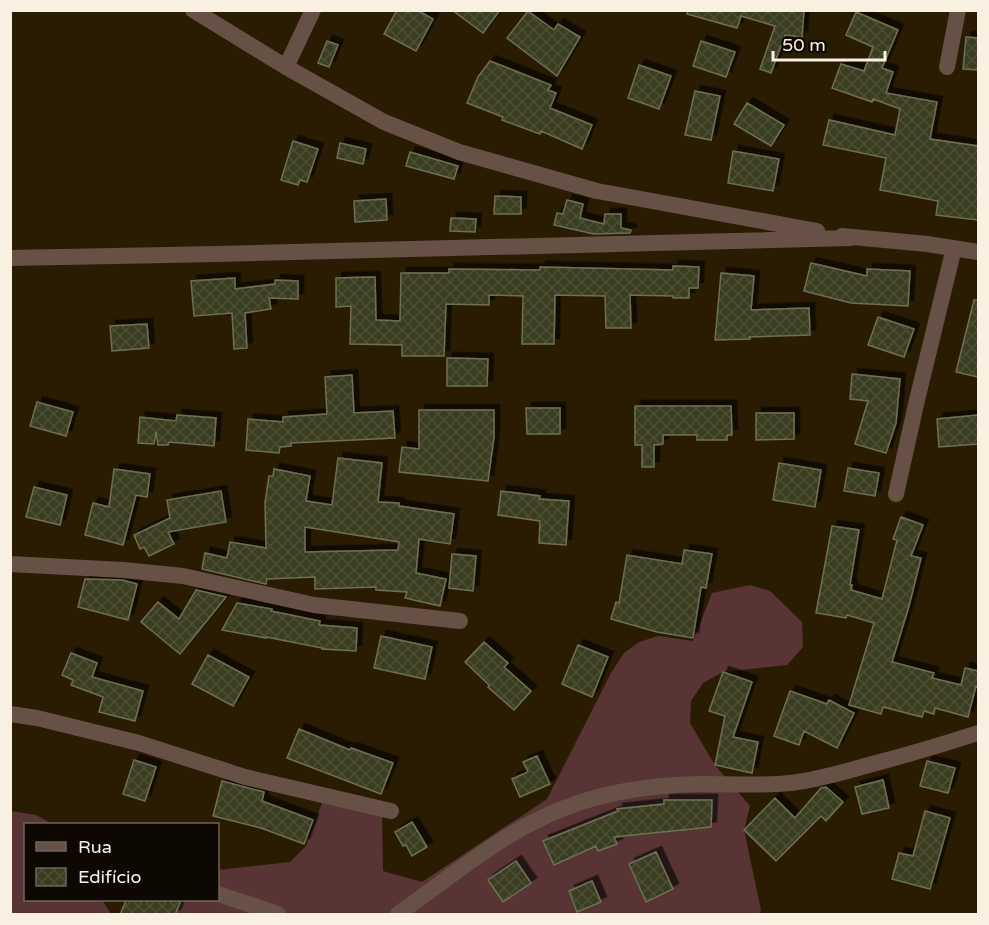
<svg xmlns="http://www.w3.org/2000/svg" width="989" height="925" font-family="'Varela Round',sans-serif">
	<defs>
		<pattern id="building-cross-hatch" width="8" height="8" patternUnits="userSpaceOnUse" patternTransform="scale(1.5)"><rect width="8" height="8" fill="#3a3c20"/><path d="M0 0l8 8M0 8l8-8" fill="none" stroke="#4e4f35"/></pattern>
		<filter id="shadow"><feDropShadow dx="5.5" dy="-5.5" stdDeviation="0" flood-color="#0009"/></filter>
	</defs>
	<rect width="100%" height="100%" fill="#2a1c03"/>
	<path fill="#593435" d="M750,585L770,591L802,622L803,647L787,665L723,672L703,683L691,701L690,723L715,765L750,806L744,830L761,910L759,914H168L180,900H218V870L290,862L306,846L323,800L382,813L383,871L422,882L547,799L611,673L624,653L639,642L658,636L693,641L712,593Z
		M11,811L36,815L53,824H26V900H102L111,914H11Z"/>
	<path fill="url(#building-cross-hatch)" stroke="#6d7052" stroke-width="1.5" fill-rule="evenodd" filter="url(#shadow)" d="M397,10H417L433,19L416,51L384,34Z
		M452,10H500L483,33Z
		M688,10H804L802,37L785,35L771,73L760,69L775,26L741,16L737,28L687,14Z
		M528,11L554,30L558,24L580,37L557,76L507,38Z
		M856,12L898,30L882,68L893,72L886,93L937,102L930,139L978,146V220L936,215L938,201L880,190L886,158L823,145L829,120L895,135L900,109L873,99L872,102L832,88L841,64L864,71L873,47L846,35Z
		M966,37L978,38V70L963,69Z
		M327,41L338,45L329,67L318,63Z
		M701,41L735,52L726,77L693,66Z
		M490,61L551,85L548,90L556,93L550,108L592,125L582,149L541,131L540,134L502,120L503,117L467,103L478,77Z
		M639,65L671,76L659,109L628,98Z
		M695,91L720,96L711,140L685,135Z
		M747,103L784,125L771,146L734,124Z
		M293,141L318,149L307,182L300,180L298,185L281,180Z
		M340,143L366,149L363,164L337,158Z
		M733,151L779,159L773,191L728,183Z
		M410,152L458,166L454,179L406,166Z
		M495,196L521,197V214H494Z
		M386,199L387,220L355,222L354,201Z
		M567,200L583,204L580,218L604,224L605,214H621V228L631,230L630,233L594,234L554,225L557,213L563,214Z
		M451,218L476,219L475,232L450,231Z
		M811,263L867,276V269L910,271L908,306L851,303L804,291Z
		M673,266L699,267L698,288H689V298H673V296L630,295L631,328H606L605,296L555,295L554,344H522L523,296L489,295V305L446,304L444,356H402V345L350,344L351,306L336,307V278L375,277L376,320L400,321L401,273H449V269L540,270V267L673,270Z
		M721,273L754,276L751,310L809,308L810,335L749,337L750,339L715,340Z
		M235,278V289L275,284V280L298,281V299L269,298L271,309L245,313L247,348L234,349L232,313L194,316L191,281Z
		M974,300H978V377L956,372Z
		M878,317L914,329L904,357L868,345Z
		M147,324L149,348L112,351L110,326Z
		M447,358L488,359L487,386H447Z
		M852,374L900,379L896,423L886,453L855,444L868,401L850,399Z
		M352,375L354,413L393,411L395,438L291,443V446L280,447L279,453L246,450L248,419L283,422V417L327,414L325,377Z
		M37,402L73,412L66,436L30,426Z
		M635,406H731L732,435H727V440H697V435H663V444L654,445V467H642V445H635Z
		M526,408H560V434H527Z
		M419,410H494V437L488,481L399,472L402,447L419,449Z
		M756,413H794V439L756,440Z
		M177,415L216,418L214,446L169,442L168,445H158L156,432L154,444L138,443L140,417L176,421Z
		M978,415V444L939,447L937,419Z
		M338,458L382,463L378,502L399,503V506L454,514L450,544L419,539L416,573L446,579L440,606L405,598L407,592L376,590V587L315,589V577L267,579L266,584L202,569L205,553L227,558L230,542L266,548L265,503L269,476H273L274,469L310,476L306,501L332,505ZM305,527L399,542L398,550L305,552Z
		M779,463L821,470L815,507L773,500Z
		M848,468L879,473L875,496L844,491Z
		M114,469L150,474L147,497L136,495L123,545L85,535L93,503L109,507Z
		M34,487L67,495L60,525L26,517Z
		M221,491L226,522L168,532L174,544L149,556L144,547L140,549L134,535L170,518L167,500Z
		M501,491L540,496L539,499L569,501L566,545L539,543L540,521L498,515Z
		M901,517L923,525L911,556L921,558L909,606L892,662L934,673L932,678L961,685L965,668L978,671V687L976,686L968,717L935,708L934,714L924,711L922,717L883,707L881,714L849,705L874,623L847,615L846,618L816,613L832,526L859,530L850,585H852L851,590L882,599L897,540L893,539Z
		M684,550L712,554L706,588L701,587L693,638L657,632L611,619L616,602L619,603L627,555L682,564Z
		M452,554L476,556L473,591L449,588Z
		M85,579L122,580L137,584L128,620L78,607Z
		M196,590L226,597L180,654L141,622L158,602L179,619Z
		M237,603L272,609L271,611L320,621L319,625L357,628L356,651L322,649V648L266,637V638L222,630Z
		M381,636L432,647L425,679L374,668Z
		M484,642L508,663L504,667L531,691L514,710L488,687L489,685L465,662Z
		M578,645L608,657L592,697L562,684Z
		M71,653L97,663L92,677L143,691L135,721L99,712L103,697L71,685L73,680L62,675Z
		M208,655L249,677L233,706L192,684Z
		M723,672L752,682L733,737L758,742L752,773L715,765L725,716L709,711Z
		M790,691L827,704L829,700L854,713L837,748L804,731L799,745L774,736Z
		M299,729L350,750L351,748L393,763L381,794L287,758Z
		M537,756L550,784L520,797L512,779L528,772L523,762Z
		M134,760L156,767L145,801L123,794Z
		M927,761L955,768L948,793L920,786Z
		M883,780L889,808L862,814L855,787Z
		M222,781L264,792L262,801L313,820L304,844L261,828L213,816Z
		M826,787L843,802L826,821L821,816L776,861L744,830L775,798L795,818L821,788Z
		M664,800H712L711,827L614,837L617,844L598,851L596,846L554,865L543,841L618,811L617,809L664,804Z
		M925,811L950,818L930,889L892,879L899,853L913,856Z
		M412,822L427,847L412,856L406,845L403,846L395,832Z
		M656,852L673,889L646,902L629,864Z
		M516,861L531,883L503,902L488,880Z
		M592,881L601,902L577,912L569,891Z
		M126,900H181L175,915H120Z"/>
	<g fill="none" stroke-linecap="round" stroke-linejoin="round">
		<path stroke="#675146" stroke-width="16" d="M193,10L286,67L384,122L459,152L597,191L817,231
			M286,67L313,10
			M947,67L958,10
			M842,236L927,244L978,252
			M10,258L218,254L851,238
			M896,494L917,400L954,248
			M10,564L123,570L183,576L314,605L460,621
			M10,714L37,718L139,743L245,777L391,811
			M218,894L278,914
			M398,914C451,877 501,833 562,809C606,791 652,785 699,784C729,784 760,786 790,783C815,780 841,773 865,766C903,756 941,745 978,733"/>
	</g>
	<rect width="989" height="925" fill="none" stroke="#f9f0e1" stroke-width="24"/>
	<rect x="24" y="823" width="195" height="78" fill="#0d0801" stroke="#6b655b" stroke-width="1.5"/>
	<rect x="36" y="842" width="30" height="9" fill="#675146" stroke="#6b655b" stroke-width="1.5"/>
	<text x="78" y="853" font-size="18" fill="#f9f0e1">Rua</text>
	<rect x="36" y="868" width="30" height="18" fill="url(#building-cross-hatch)" stroke="#6b655b" stroke-width="1.5"/>
	<text x="78" y="883" font-size="18" fill="#f9f0e1">Edifício</text>
	<path d="M773 51v9h112v-9" fill="none" stroke="#f9f0e1" stroke-width="3"/>
	<text x="782" y="51" font-size="18" fill="#f9f0e1" stroke="#0d0801" stroke-width="4.5" paint-order="stroke">50 m</text>
</svg>
